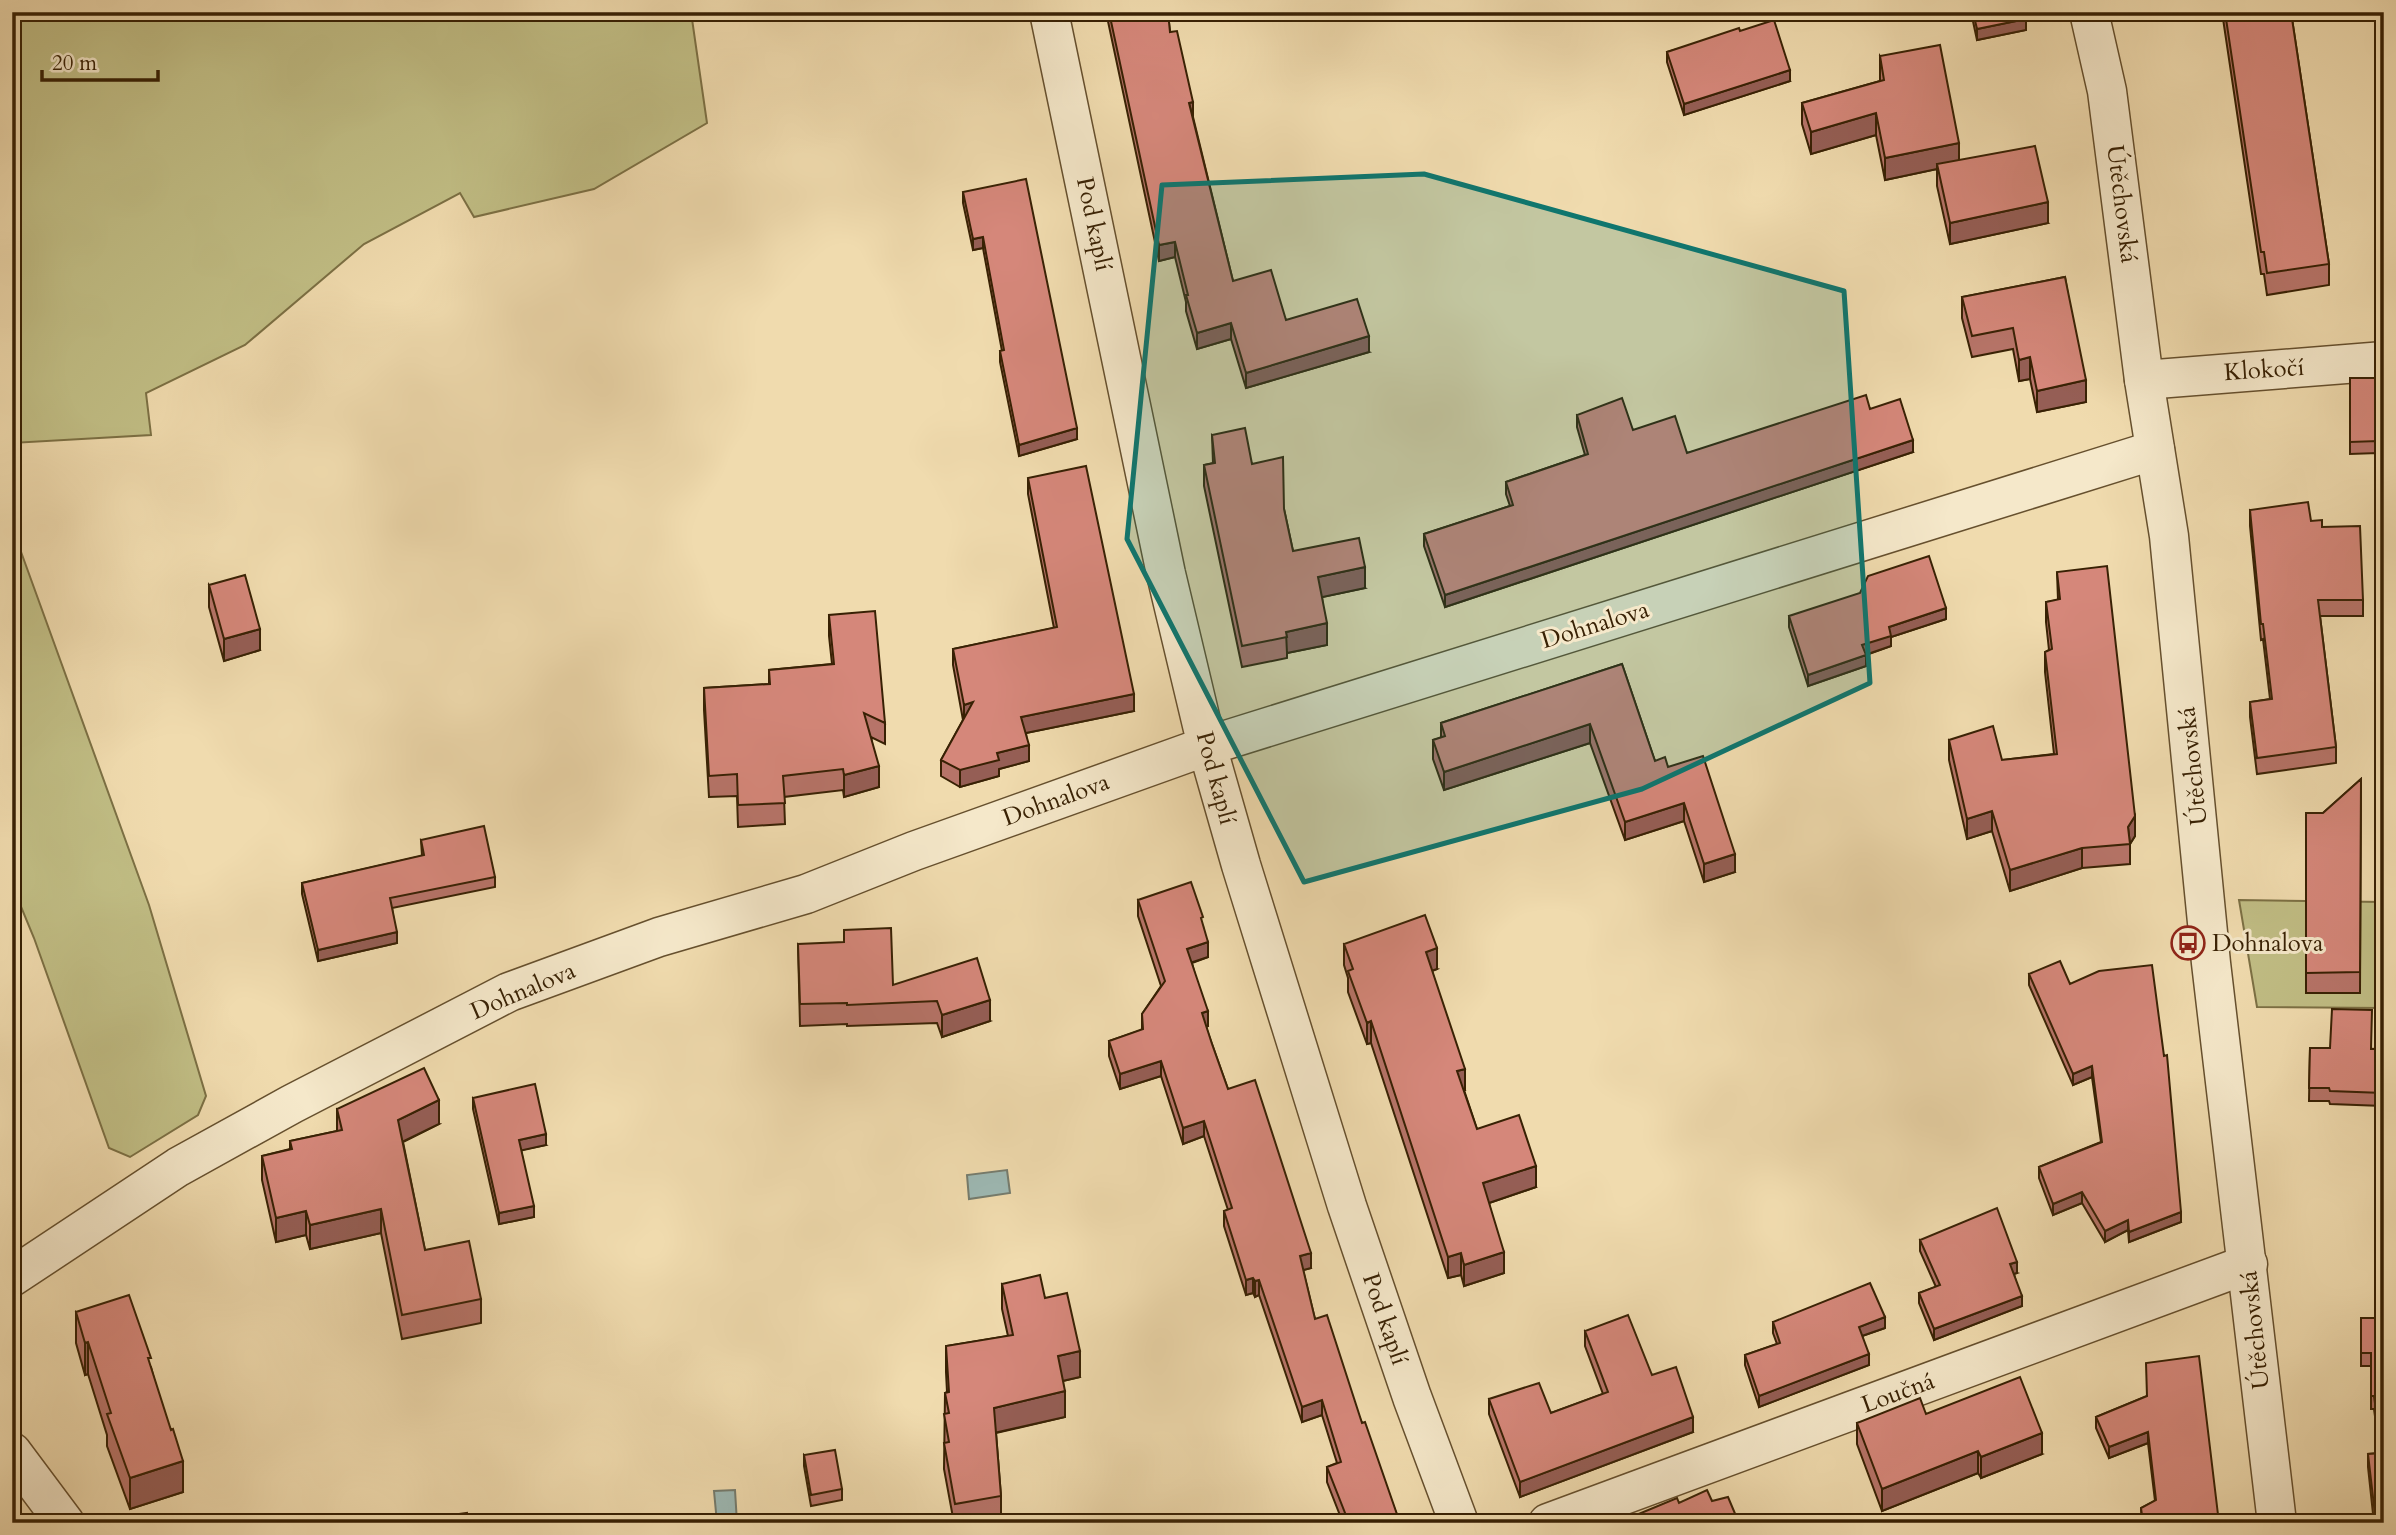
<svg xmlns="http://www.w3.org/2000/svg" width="2396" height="1535" font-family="Cardo,serif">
	<rect width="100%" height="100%" fill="#f0dbae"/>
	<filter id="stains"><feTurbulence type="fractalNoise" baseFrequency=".00286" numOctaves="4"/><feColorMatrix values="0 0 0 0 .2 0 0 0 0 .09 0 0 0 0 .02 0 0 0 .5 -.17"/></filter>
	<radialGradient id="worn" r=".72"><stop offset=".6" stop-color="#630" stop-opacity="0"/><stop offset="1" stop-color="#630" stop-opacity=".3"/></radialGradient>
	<path fill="#c1be85" stroke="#7c7044" stroke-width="2" d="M12,12H691L707,123L594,189L474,217L460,193L364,244L245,345L146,393L151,435L12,443Z
		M12,527L149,905L206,1096L198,1115L130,1157L109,1148L34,938L12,885Z
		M2239,900L2384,902V1008L2257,1007Z"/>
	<path fill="#9db9b4" stroke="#757c6e" stroke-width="2" d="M1007,1170L1010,1193L969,1199L967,1175Z
		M735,1490L737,1523H717L714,1491Z"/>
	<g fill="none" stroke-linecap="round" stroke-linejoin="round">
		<defs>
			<path id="minor" d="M1049,12L1166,574L1207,746L1241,865L1347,1206L1412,1397L1459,1523
				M2144,380L2384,361
				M12,1277L178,1167L292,1104L509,992L659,937L806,894L914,851L1207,746L2155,450
				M1548,1523L2248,1264"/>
			<path id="tertiary" d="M2089,12L2107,91L2144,380L2169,536L2211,963L2277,1523
				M12,1452L65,1523"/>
		</defs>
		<use href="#minor" stroke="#66502e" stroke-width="41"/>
		<use href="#tertiary" stroke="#66502e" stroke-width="41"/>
		<use href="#minor" stroke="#f5e8ca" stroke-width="38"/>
		<use href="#tertiary" stroke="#f5e8ca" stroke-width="38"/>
	</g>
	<path fill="#b77469" stroke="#382104" stroke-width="2" d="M1106,12H1168L1170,32L1193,117L1233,281L1286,320L1369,352L1246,388L1231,339L1197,349L1186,311V302L1175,257L1159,261Z
		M1971,12H2025L2026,30L1977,40Z
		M2222,12H2291L2329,264V285L2267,295L2264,274H2261Z
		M1740,31L1790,81L1684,115L1667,62V52Z
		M1880,56L1959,160L2048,223L1950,244L1937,186V169L1885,180L1876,135L1811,154L1802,124V103L1880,81Z
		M963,192L1077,439L1019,456L1000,362V351H1002L983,248L973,250L963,203Z
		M2065,277L2086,402L2037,412L2030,379L2019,381L2013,349L1972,357L1962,318V297Z
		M2350,378H2384V549L2378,453L2350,454Z
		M1870,409L1913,452L1445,607L1424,546V534L1510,506L1506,494V482L1585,455L1577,427V415L1633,430L1687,453Z
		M1212,435L1252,464L1284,509L1293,551L1365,588L1322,597L1327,645L1287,653V658L1242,667L1204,486V465L1213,463Z
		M1028,478L1134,711L1026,733L1029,761L999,769V776L960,787L941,776V760L963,720L953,665V649L1054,628L1028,494Z
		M2250,510L2311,521L2322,527L2363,600V616H2320L2336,747V763L2257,774L2250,717V702L2270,699L2263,639L2261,640L2250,526Z
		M2057,572L2135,836L2130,844V864L2082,868L2010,891L1992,831L1967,839L1949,760V740L2002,760L2054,754L2045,672V652L2049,650L2046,622V602L2058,600Z
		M209,585L260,650L224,661L209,607Z
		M829,615L885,723V744L871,737L879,787L844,797L843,790L784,797L785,824L738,827L737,796L709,797L704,710V688L769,684V670L832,664L829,636Z
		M1789,616L1946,619L1891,637V646L1866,655V666L1808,686L1789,627Z
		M1622,664L1655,761L1668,767L1735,872L1704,882L1684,821L1625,840L1590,743L1444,790L1433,759V740L1441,738V723Z
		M2361,779L2360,993H2306V813H2323Z
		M421,840L495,877V887L392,908L397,943L318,961L302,894V883L422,856Z
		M1138,900L1203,926L1208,957L1192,963L1208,1026L1206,1027L1228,1089L1311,1268L1303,1270L1315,1319L1362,1423L1400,1523H1343L1327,1482V1467L1337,1463L1322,1415L1302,1422L1259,1295L1255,1297L1253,1293L1246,1295L1224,1226V1211L1228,1210L1204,1136L1183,1144L1161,1076L1120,1089L1109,1056V1041L1142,1030V1014L1161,986L1138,916Z
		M798,944L893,985L990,1021L942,1037L937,1023L847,1026V1024L800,1026Z
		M1344,944L1437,969L1432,971L1465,1090H1464L1477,1129L1536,1187L1489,1203L1504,1273L1464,1286L1461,1275L1448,1278L1371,1043L1367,1044L1348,992V978L1344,965Z
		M2029,974L2070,984L2181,1222L2129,1242L2128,1230L2105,1242L2082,1203L2053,1215L2039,1178V1167L2101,1142L2092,1077L2073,1085L2029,985Z
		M2310,1048L2384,1049V1523H2374L2368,1467V1454L2380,1453L2374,1409H2371V1366H2361V1331L2382,1318L2383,1106L2330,1104L2329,1101H2309Z
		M473,1098L546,1145L521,1150L534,1217L499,1224L473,1109Z
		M337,1109L439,1124L403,1142L425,1250L481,1299V1323L402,1339L381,1233L310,1249L306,1235L276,1242L262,1180V1156L290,1149V1141L337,1131Z
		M1920,1240L2017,1273L2014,1274L2022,1306L1934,1340L1919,1303V1293L1936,1287L1920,1251Z
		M1002,1284L1045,1298L1080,1377L1063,1381L1065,1417L996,1433L1001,1496V1521L993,1523H954L944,1469L945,1393L947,1392L946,1372V1346L1008,1336L1002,1309Z
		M76,1312L151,1367L183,1492L130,1509L107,1446V1435L88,1374L85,1375L76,1343Z
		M1773,1322L1885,1328L1862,1336L1869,1365L1759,1407L1745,1365V1355L1777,1344L1773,1333Z
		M1585,1331L1652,1375L1693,1432L1520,1497L1489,1414V1399L1551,1413L1603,1394L1585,1346Z
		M2147,1396L2219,1523H2142L2141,1508L2155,1501L2148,1443L2109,1458L2096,1428V1417Z
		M1926,1414L2042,1454L1981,1478L1978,1473L1882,1511L1857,1444V1423Z
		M804,1455L842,1489V1500L811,1506L804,1466Z"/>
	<path fill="#955e55" stroke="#382104" stroke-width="2" d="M2026,19V30L1977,40V29Z
		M1790,70V81L1684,115V104Z
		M1193,102V118L1189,103Z
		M1876,113V135L1811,154V132Z
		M1959,143V164H1937V169L1885,180V158Z
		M2048,202V223L1950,244V223Z
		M983,237V248L973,250V239Z
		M1175,242V257L1159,261V245Z
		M1231,323V339L1197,349V333Z
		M1369,336V352L1246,388V373Z
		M2030,357V379L2019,381V360Z
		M2086,380V402L2037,412V391Z
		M1077,428V439L1019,456V445Z
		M1913,440V452L1445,607V595Z
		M1365,567V588L1318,598V577Z
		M1946,608V619L1891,637V646L1862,656V645L1889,627Z
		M1327,623V645L1287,653L1286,632Z
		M260,629V650L224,661V639Z
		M1866,655V666L1808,686V675Z
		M1134,694V711L1021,734V717Z
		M973,702L964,721V705Z
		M1590,724V743L1444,790V772Z
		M1029,745V761L999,769V776L960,787V770L997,753Z
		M879,766V787L844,797V775Z
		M1684,803V821L1625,840V822Z
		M1992,811V831L1967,839V819Z
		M2135,816V836L2130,844L2128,827Z
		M2082,848V868L2010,891V870Z
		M1735,854V872L1704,882V864Z
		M397,932V943L318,961V950Z
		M1208,942V957L1187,964V949Z
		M1437,948V969L1426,973V952Z
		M990,1000V1021L942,1037V1015Z
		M1208,1011V1026L1202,1028V1013Z
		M1371,1021V1043L1367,1044V1023Z
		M1161,1061V1076L1120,1089V1074Z
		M2092,1066V1077L2073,1085V1074Z
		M1465,1069V1090L1457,1092V1071Z
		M439,1100V1124L398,1144V1120Z
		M1204,1121V1136L1183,1144V1128Z
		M546,1134V1145L519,1151V1140Z
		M1536,1166V1187L1483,1205V1183Z
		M2082,1192V1203L2053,1215V1204Z
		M534,1206V1217L499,1224V1213Z
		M381,1209V1233L310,1249V1225Z
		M306,1211V1235L276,1242V1218Z
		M2181,1212V1222L2129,1242V1232Z
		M2128,1220V1230L2105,1242V1231Z
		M1504,1252V1273L1464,1286V1265Z
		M1311,1253V1268L1300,1271V1256Z
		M1461,1253V1275L1448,1278V1257Z
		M2017,1262V1273L2010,1275V1264Z
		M1253,1278V1293L1246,1295V1280Z
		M1259,1280V1295L1255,1297V1281Z
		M2022,1296V1306L1934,1340V1329Z
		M1885,1317V1328L1859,1337V1327Z
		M88,1342V1374L85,1375V1343Z
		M1080,1351V1377L1058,1382V1356Z
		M1869,1354V1365L1759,1407V1396Z
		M1065,1391V1417L994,1433V1408Z
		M1322,1400V1415L1302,1422V1407Z
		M1693,1417V1432L1520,1497V1482Z
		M2148,1432V1443L2109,1458V1447Z
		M2042,1433V1454L1981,1478V1457Z
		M1978,1451V1473L1882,1511V1489Z
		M183,1461V1492L130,1509V1478Z"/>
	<path fill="#d5877a" stroke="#382104" stroke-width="2" d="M1109,12H1168L1170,32L1177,31L1193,102L1189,103L1233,281L1271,270L1286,320L1357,299L1369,336L1246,373L1231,323L1197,333L1186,295H1188L1175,242L1159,245Z
		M1973,12H2025L2026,19L1977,29Z
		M2225,12H2291L2329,264L2267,273L2264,252H2261Z
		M1774,20L1790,70L1684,104L1667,52L1739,28L1740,31Z
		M1940,45L1959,143L1885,158L1876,113L1811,132L1802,103L1884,80L1880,56Z
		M2035,146L2048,202L1950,223L1937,164Z
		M1026,179L1077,428L1019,445L1000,351L1004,350L983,237L973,239L963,192Z
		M2065,277L2086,380L2037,391L2030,357L2019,360L2013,328L1972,336L1962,297Z
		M2350,378H2384V537L2378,441L2350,442Z
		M1866,395L1870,409L1900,399L1913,440L1445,595L1424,534L1513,505L1506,482L1588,454L1577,415L1622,398L1633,430L1675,416L1687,453Z
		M1245,428L1252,464L1283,457L1284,509L1293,551L1359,538L1365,567L1318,577L1327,623L1286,632L1287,637L1242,646L1204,465L1215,463L1212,435Z
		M1086,466L1134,694L1021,717L1029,745L997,753L999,760L960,770L941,760L973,702L964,705L953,649L1057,627L1028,478Z
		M2308,502L2311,521L2322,520V527L2360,526L2363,600H2318L2336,747L2257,758L2250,702L2272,699L2263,624H2261L2250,510Z
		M1929,556L1946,608L1889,627L1891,636L1862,645L1866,655L1808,675L1789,616L1860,593L1868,576Z
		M2107,566L2135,816L2128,827L2130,844L2082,848L2010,870L1992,811L1967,819L1949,740L1993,726L2002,760L2057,754L2045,652L2052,649L2046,602L2060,599L2057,572Z
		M245,575L260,629L224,639L209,585Z
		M875,611L885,723L864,713L879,766L844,775L843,769L783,776L785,803L738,805L737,774L709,776L704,688L770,684L769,670L834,664L829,615Z
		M1622,664L1655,761L1665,757L1668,767L1703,756L1735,854L1704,864L1684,803L1625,822L1590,724L1444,772L1433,740L1445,736L1441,723Z
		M2361,779L2360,972L2306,973V813H2323Z
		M484,826L495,877L390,898L397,932L318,950L302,883L424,855L421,840Z
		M1191,882L1203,917L1201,918L1208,942L1187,949L1208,1011L1202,1013L1212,1044L1228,1089L1255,1080L1311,1253L1300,1256L1315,1319L1327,1315L1362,1423L1365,1422L1400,1523H1349L1327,1467L1341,1462L1322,1400L1302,1407L1259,1280L1255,1281L1253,1278L1246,1280L1224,1211L1232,1208L1204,1121L1183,1128L1161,1061L1120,1074L1109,1041L1143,1029L1142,1014L1165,981L1138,900Z
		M1425,915L1437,948L1426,952L1465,1069L1457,1071L1477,1129L1519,1115L1536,1166L1483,1183L1504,1252L1464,1265L1461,1253L1448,1257L1371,1021L1367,1023L1348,971L1353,969L1344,944Z
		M891,928L893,985L977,958L990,1000L942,1015L937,1001L847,1005V1003L800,1004L798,944L844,942V930Z
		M2060,961L2070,984L2099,971L2152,965L2164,1056L2167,1055L2181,1212L2129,1232L2128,1220L2105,1231L2082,1192L2053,1204L2039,1167L2102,1142L2092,1066L2073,1074L2029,974Z
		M2332,1009L2372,1010L2371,1049H2384V1523H2376L2368,1454L2382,1453L2374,1396H2371V1353H2361V1318H2382L2383,1093L2330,1091L2329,1088H2309L2310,1048H2330Z
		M424,1068L439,1100L398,1120L425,1250L469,1241L481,1299L402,1315L381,1209L310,1225L306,1211L276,1218L262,1156L292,1149L290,1141L342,1130L337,1109Z
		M535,1084L546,1134L519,1140L534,1206L499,1213L473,1098Z
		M1997,1208L2017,1262L2010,1264L2022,1296L1934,1329L1919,1293L1940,1285L1920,1240Z
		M1040,1275L1045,1298L1067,1293L1080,1351L1058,1356L1065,1391L994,1408L1001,1496L955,1504L944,1443L949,1442L944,1414L949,1413L945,1393L949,1392L946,1346L1013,1335L1002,1284Z
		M1870,1283L1885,1317L1859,1327L1869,1354L1759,1396L1745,1355L1780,1343L1773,1322Z
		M129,1295L151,1358H148L171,1430L173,1429L183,1461L130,1478L107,1414L111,1413L88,1342L85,1343L76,1312Z
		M1628,1315L1652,1375L1676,1367L1693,1417L1520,1482L1489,1399L1539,1383L1551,1413L1608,1392L1585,1331Z
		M2199,1356L2219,1523H2143L2141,1508L2156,1500L2148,1432L2109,1447L2096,1417L2147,1396L2146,1363Z
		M2020,1377L2042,1433L1981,1457L1978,1451L1882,1489L1857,1423L1920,1398L1926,1414Z
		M835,1450L842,1489L811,1495L804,1455Z
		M1707,1490L1712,1501L1728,1497L1739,1523H1617L1677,1498L1679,1503Z
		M467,1513L468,1523H394Z"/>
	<path fill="#0f766e" fill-opacity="0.2" stroke="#0f766e" stroke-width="5" stroke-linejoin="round" d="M1424,174L1844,291L1870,683L1642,789L1304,882L1127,539L1162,185Z"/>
	<defs>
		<symbol id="bus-ring" viewBox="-11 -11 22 22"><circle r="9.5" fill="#f5e8ca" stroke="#8f2418" stroke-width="1.5"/><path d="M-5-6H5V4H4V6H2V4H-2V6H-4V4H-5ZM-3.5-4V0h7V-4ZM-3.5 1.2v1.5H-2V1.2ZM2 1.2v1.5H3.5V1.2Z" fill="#8f2418"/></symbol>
	</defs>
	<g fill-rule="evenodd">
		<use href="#bus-ring" x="2169" y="924" width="38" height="38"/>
	</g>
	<g text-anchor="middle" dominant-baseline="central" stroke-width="6" stroke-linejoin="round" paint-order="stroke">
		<g font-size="24" fill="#382104" stroke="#f5e8ca">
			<text transform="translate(2122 204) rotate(83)">Útěchovská</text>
			<text transform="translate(1094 224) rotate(78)">Pod kaplí</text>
			<text transform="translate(2264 370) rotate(-4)">Klokočí</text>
			<text transform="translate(1595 625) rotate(-17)">Dohnalova</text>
			<text transform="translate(2193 766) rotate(-96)">Útěchovská</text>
			<text transform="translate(1216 778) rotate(75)">Pod kaplí</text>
			<text transform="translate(1056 800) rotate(-20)">Dohnalova</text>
			<text transform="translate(523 991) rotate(-23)">Dohnalova</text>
			<text transform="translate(1385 1319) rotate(71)">Pod kaplí</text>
			<text transform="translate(2255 1330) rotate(-96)">Útěchovská</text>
			<text transform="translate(1898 1393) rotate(-20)">Loučná</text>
		</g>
		<g font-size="24" fill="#382104" stroke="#f5e8ca" text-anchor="start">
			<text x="2212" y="943">Dohnalova</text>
		</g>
	</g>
	<rect width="2396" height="1535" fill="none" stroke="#f0dbae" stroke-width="42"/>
	<rect x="14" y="14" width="2368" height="1507" fill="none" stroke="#382104" stroke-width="3.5"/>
	<rect x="21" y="21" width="2354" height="1493" fill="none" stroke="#382104" stroke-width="2"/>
	<path d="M42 70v10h116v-10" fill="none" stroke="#382104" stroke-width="3.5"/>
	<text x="52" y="70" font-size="21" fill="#382104" stroke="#f5e8ca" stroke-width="5" paint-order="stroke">20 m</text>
	<rect width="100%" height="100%" filter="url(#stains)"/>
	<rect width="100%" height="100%" fill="url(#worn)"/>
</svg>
